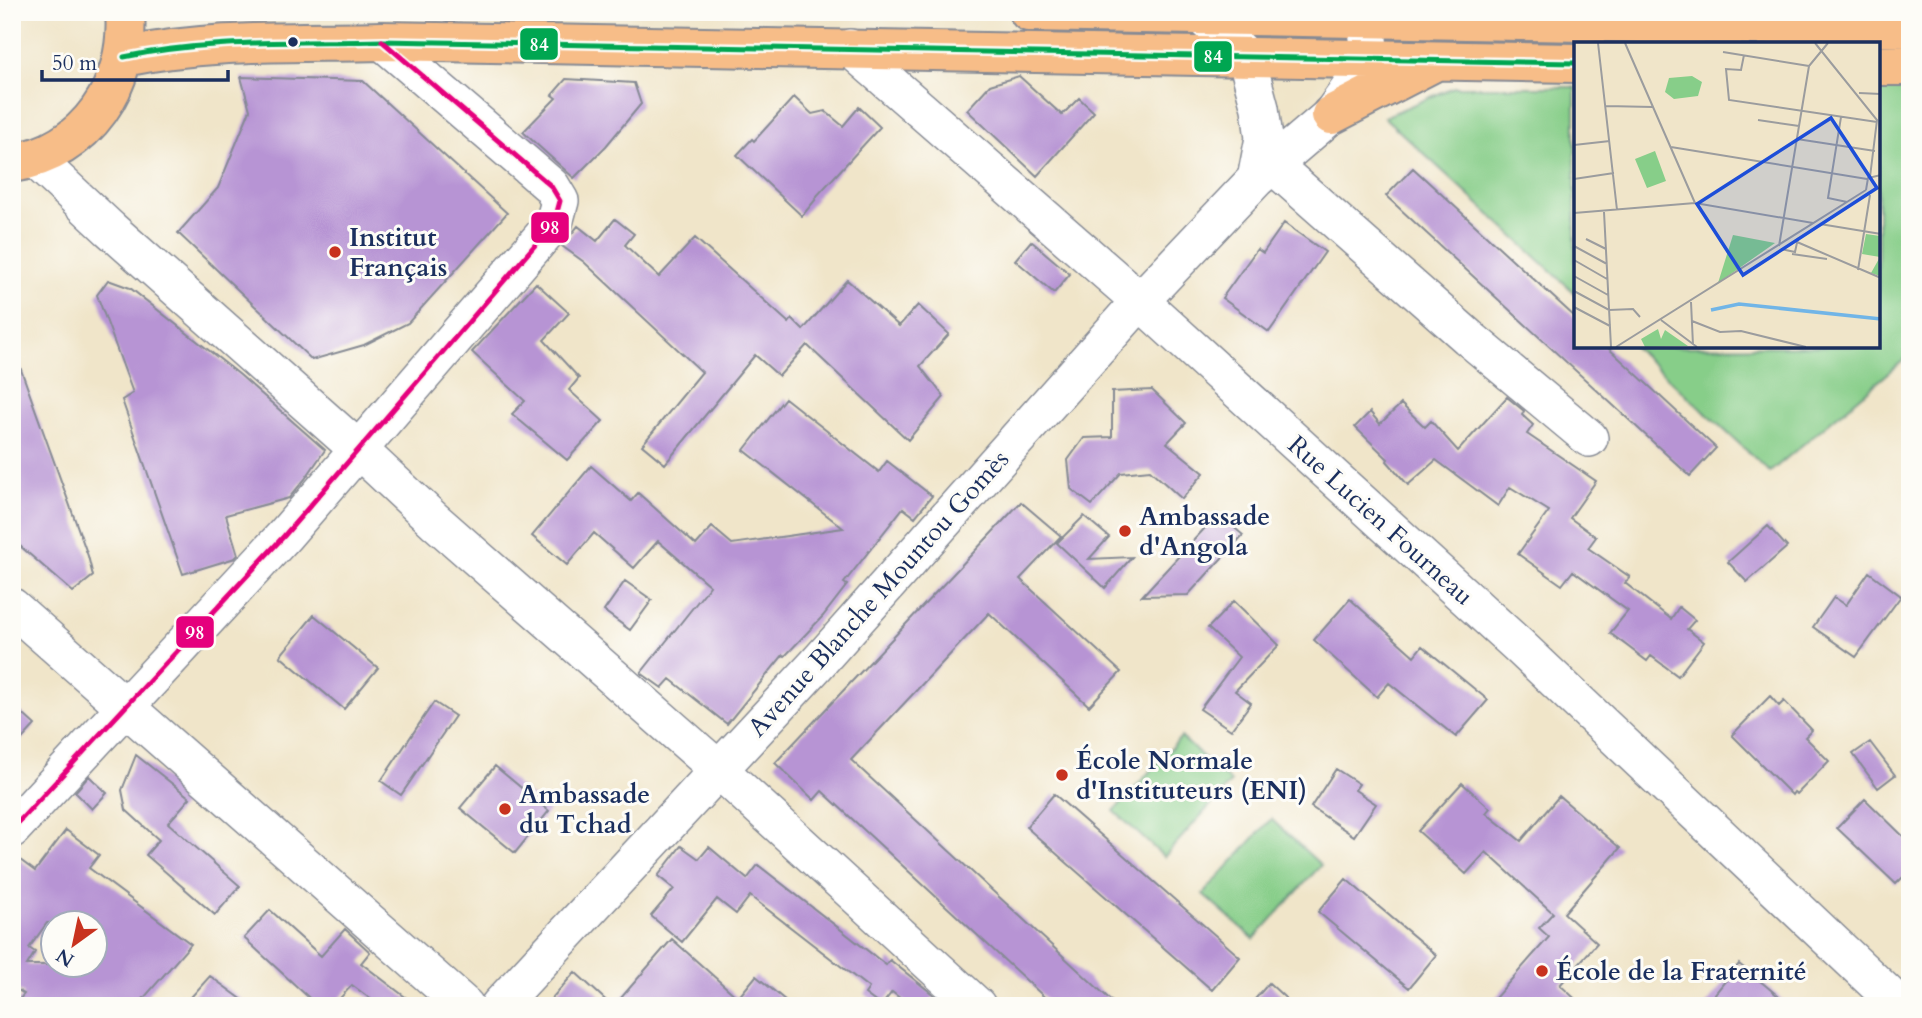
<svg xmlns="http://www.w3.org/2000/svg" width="1922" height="1018" font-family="Cardo,serif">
	<rect width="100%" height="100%" fill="#fdfcf7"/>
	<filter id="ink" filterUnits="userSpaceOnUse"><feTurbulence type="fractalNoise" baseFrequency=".0143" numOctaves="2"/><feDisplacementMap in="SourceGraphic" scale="14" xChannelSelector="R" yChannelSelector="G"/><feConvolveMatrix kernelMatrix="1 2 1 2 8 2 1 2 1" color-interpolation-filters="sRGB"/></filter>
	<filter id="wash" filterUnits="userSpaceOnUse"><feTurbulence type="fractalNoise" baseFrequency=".00686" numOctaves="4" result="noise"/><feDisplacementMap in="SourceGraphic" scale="28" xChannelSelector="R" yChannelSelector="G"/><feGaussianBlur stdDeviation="1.57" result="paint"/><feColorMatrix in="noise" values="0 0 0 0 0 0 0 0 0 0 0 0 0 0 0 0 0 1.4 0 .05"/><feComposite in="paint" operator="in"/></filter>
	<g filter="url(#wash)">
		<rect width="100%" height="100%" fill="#f0e5c9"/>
		<!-- green -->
		<path fill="#87ce89" stroke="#517e74" stroke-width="2" d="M1454,87H1575V293L1384,117Z
			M1878,87L1910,88V355L1770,472L1634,347L1878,346Z
			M1181,737L1231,782L1164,857L1114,811Z
			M1271,819L1321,865L1254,939L1203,894Z"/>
		<g id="blocks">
			<!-- building -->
			<path fill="#b794d4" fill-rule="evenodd" d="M1019,76L1062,115L1079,98L1094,112L1037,176L967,110L990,85Z
				M241,77L363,81L507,213L408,323L364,345L312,360L178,233L218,188L250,110Z
				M566,79L634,83L641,104L606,146L574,178L523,132L556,98L552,95Z
				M794,97L812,114L825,111L843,126L859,107L880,127L815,198L816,199L802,216L737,155L752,139L754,141Z
				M1413,168L1576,318V346H1606L1716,448L1690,476L1386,196Z
				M615,219L634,234L625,245L659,277L695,238L789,323L792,319L803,330L847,280L899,326L918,305L949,334L920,366L944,397L908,440L807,345L779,376L755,355L665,464L642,445L702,372L584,262L562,246L578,226L597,241Z
				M1284,223L1325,252L1269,332L1222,298L1257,249L1263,253Z
				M1031,241L1070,274L1054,293L1015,260Z
				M108,280L130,288L240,375L325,450L305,479L289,498L226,515L238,555L235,558L183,574L122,400L133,393L97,295Z
				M536,283L569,313L544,340L579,378L569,390L603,421L567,460L512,414L525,401L472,352Z
				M12,353H15L88,556L93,576L73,592L12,539Z
				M1152,390L1186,423L1167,443L1204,473L1182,499L1150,470L1121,473L1092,505L1071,489L1068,460L1084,438L1112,437V392Z
				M1507,397L1524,411L1522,415L1533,425L1527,434L1596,481L1570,518L1596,537L1588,548L1630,577L1625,583L1671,619L1679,607L1695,620L1687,629L1704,642L1678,676L1651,656L1647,661L1610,633L1628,611L1573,571L1562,585L1518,554L1549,511L1510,487L1498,506L1436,460L1408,485L1387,461L1388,459L1355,427L1370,412L1380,424L1401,404L1425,427L1431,421L1458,451Z
				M785,398L879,472L887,461L932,496L915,517L903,508L844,583L847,585L823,616L785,656L783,655L727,724L670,679L662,688L641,673L710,586L658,541L634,568L594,533L567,565L532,536L591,466L631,501L638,493L696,545L712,527L732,544L843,528L744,450Z
				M1021,502L1061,536L1020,579L1121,672L1089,706L989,613L851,760L1117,1006H1054L822,791L814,800L775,763Z
				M1218,514L1243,535L1188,595L1142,596Z
				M1084,516L1109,537L1089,559L1132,557L1105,588L1057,543Z
				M1768,526L1787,547L1747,582L1728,562Z
				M1869,572L1901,596L1856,657L1813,627L1834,597L1846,605Z
				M625,581L652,600L630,630L604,611Z
				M1350,599L1414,656L1422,646L1488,700L1456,737L1389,683L1377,697L1314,640Z
				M1234,601L1279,645L1235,691L1251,703L1231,730L1200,709L1239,657L1208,628Z
				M314,615L378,668L344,709L280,656Z
				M1770,696L1779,706L1784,701L1812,730L1805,737L1829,761L1797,794L1794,792L1792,795L1732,735Z
				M434,702L455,716L401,795L381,781Z
				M12,704L35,725L12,750Z
				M1870,742L1895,775L1878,788L1853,754Z
				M136,755L190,798L168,823L240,886L215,915L146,855L159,840L126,810L122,790Z
				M495,766L549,811L515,853L460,808Z
				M1336,769L1359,784L1355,790L1376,804L1354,836L1311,807Z
				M89,776L107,793L92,809L75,792Z
				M1462,783L1490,808L1486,813L1521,841L1559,796L1620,848L1564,913L1597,943L1560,985L1583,1006H1488L1549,937L1539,928L1553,913L1486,852L1466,874L1418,831Z
				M1054,794L1240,957L1212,990L1026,827Z
				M1865,799L1910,843V870L1896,884L1837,828Z
				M66,830L99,855L89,868L191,944L137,1006H14L24,994L13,987L12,989V854L35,871ZM47,923H94V965H27L35,952L29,948Z
				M681,846L699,859L709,847L747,879L758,865L886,965L890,960L935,996L927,1006H910L892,992L881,1006L865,994L869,988L750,896L736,914L717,899L682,942L651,916L674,889L658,876Z
				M1346,879L1436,955L1409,988L1318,912Z
				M270,910L321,956L345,929L370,952L361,963L417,1006H380L352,985L333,1006H318L244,938Z
				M672,939L738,998L756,976L792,1006H614Z
				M1739,964L1765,985L1790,1006H1705Z
				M575,972L612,1006H545Z
				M210,976L251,1006H183Z
				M1269,983L1294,1006H1249Z"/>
		</g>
	</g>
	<g filter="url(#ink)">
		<use href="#blocks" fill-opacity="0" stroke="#868a94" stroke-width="2"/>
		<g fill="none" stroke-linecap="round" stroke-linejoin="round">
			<defs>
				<path id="minor" d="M1197,12L1246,56L1260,108L1264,138L1256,179
					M850,48L1140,301L1518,645L1900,1006
					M34,158L110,229L360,451L435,521L718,769L977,1006
					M1273,165L1468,337L1589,438
					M12,607L465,1006
					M12,829L284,536L554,223L560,201L551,186L382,41
					M499,1006L816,665L1140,301L1256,179L1331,115L1370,60L1366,17"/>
				<path id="major" d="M1029,12L1910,28
					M124,57C208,39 295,43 382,41L1576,63
					M1878,66H1910
					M1331,115L1432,63
					M12,163C87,152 131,84 125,12"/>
			</defs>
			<!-- minor casing -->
			<use href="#minor" stroke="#868a94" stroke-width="40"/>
			<!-- major casing -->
			<use href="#major" stroke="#868a94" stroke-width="42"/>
			<!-- minor -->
			<use href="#minor" stroke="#fff" stroke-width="37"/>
			<!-- major -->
			<use href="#major" stroke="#f7bd88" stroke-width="38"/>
			<defs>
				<path id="bus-1" d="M124,57C208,39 295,43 382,41L1576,63"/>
				<path id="bus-2" d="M12,829L284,536L554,223L560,201L551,186L382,41"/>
			</defs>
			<!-- bus-1 casing -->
			<use href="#bus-1" stroke="#fdfcf7" stroke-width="10"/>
			<!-- bus-2 casing -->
			<use href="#bus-2" stroke="#fdfcf7" stroke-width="10"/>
			<!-- bus-1 -->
			<use href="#bus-1" stroke="#00a651" stroke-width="5"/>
			<!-- bus-2 -->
			<use href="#bus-2" stroke="#e5007d" stroke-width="5"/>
		</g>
	</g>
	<!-- markers -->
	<circle fill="#1b2f5e" stroke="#fdfcf7" stroke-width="2.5" cx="293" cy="42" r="6"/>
	<g fill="#c8321e" stroke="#fdfcf7" stroke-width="2.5">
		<circle cx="335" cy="252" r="7"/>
		<circle cx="1125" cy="531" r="7"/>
		<circle cx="1062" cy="775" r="7"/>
		<circle cx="505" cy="809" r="7"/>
		<circle cx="1542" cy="971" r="7"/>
	</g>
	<g text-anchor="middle" stroke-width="6" stroke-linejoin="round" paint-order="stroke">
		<!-- poi labels -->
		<g font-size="26" font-weight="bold" fill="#1b2f5e" stroke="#fdfcf7" text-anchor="start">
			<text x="349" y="246">Institut<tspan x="349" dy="30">Français</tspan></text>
			<text x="1139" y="525">Ambassade<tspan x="1139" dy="30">d'Angola</tspan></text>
			<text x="1076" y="769">École Normale<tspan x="1076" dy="30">d'Instituteurs (ENI)</tspan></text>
			<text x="519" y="803">Ambassade<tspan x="519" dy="30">du Tchad</tspan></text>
			<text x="1556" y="980">École de la Fraternité</text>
		</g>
		<!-- street labels -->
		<g font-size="26" fill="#1b2f5e" stroke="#fdfcf7">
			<text transform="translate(1381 520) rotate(42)" y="9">Rue Lucien Fourneau</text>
			<text transform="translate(878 593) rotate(-48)" y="9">Avenue Blanche Mountou Gomès</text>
		</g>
	</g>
	<!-- overview -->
	<g transform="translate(1574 42)">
		<rect width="306" height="306" fill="#f0e5c9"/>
		<path d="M118,34L128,40L124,54L100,57L91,50L95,36ZM81,109L92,139L73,146L61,117ZM292,192L306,194V234L297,231L306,215L288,212ZM159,193L201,201L144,241ZM84,287L87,297L91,288L114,304L71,305L67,297Z" fill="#87ce89"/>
		<path fill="none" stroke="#71b5e7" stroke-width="3.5" d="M137,268L165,262L307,277"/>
		<path fill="none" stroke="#9b9c9e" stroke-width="2" d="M24,1L43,168M51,1L121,161M241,1L303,78L296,135M149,10L235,24M170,13L167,28L152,27L155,58L303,80M285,51L307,52M32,64L79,65M267,75L254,156L273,160M184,78L225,84M223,97L301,109M0,103L36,99M97,105L293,137M0,137L40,131M292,148L294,136L307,133M30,170L37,305M0,171L121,161L239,181M246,182L307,192M12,197L32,207M223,200L307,236M0,204L33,222M205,204L235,24L254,1M207,207L221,210L224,196M218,212L253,217M0,218L33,237M284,228L296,153M0,234L34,253M0,249L35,268L59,267L66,275M117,260L119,303M0,265L36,284M87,278L123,305M118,279L146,290L167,289L232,305M42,305L292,148"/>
		<path fill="#1d4ed8" fill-opacity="0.15" stroke="#1d4ed8" stroke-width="3.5" d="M257,76L303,146L169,233L123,162Z"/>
		<rect width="306" height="306" fill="none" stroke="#1b2f5e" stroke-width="3.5"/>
	</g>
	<g stroke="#fdfcf7" stroke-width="2.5">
		<rect x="519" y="27" width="40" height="34" rx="7" fill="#00a651"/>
		<rect x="1193" y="40" width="40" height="33" rx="7" fill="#00a651"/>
		<rect x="530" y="211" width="40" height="33" rx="7" fill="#e5007d"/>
		<rect x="175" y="615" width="40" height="34" rx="7" fill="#e5007d"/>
	</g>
	<g font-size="19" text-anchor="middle" font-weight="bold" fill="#fff">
		<text x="539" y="51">84</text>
		<text x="1213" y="63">84</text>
		<text x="550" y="234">98</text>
		<text x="195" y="639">98</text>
	</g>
	<!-- margin -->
	<rect width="1922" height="1018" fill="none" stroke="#fdfcf7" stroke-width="42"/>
	<!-- north arrow -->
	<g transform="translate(74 944) rotate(213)"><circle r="33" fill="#fdfcf7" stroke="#a3aaba" stroke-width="2"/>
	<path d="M0-5L12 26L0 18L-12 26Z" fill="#c8321e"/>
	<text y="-10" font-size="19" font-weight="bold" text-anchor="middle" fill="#1b2f5e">N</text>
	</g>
	<!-- scale -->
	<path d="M42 70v10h186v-10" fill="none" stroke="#1b2f5e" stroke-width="3.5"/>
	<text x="52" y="70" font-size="21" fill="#1b2f5e" stroke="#fdfcf7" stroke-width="5" paint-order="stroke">50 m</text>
</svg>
